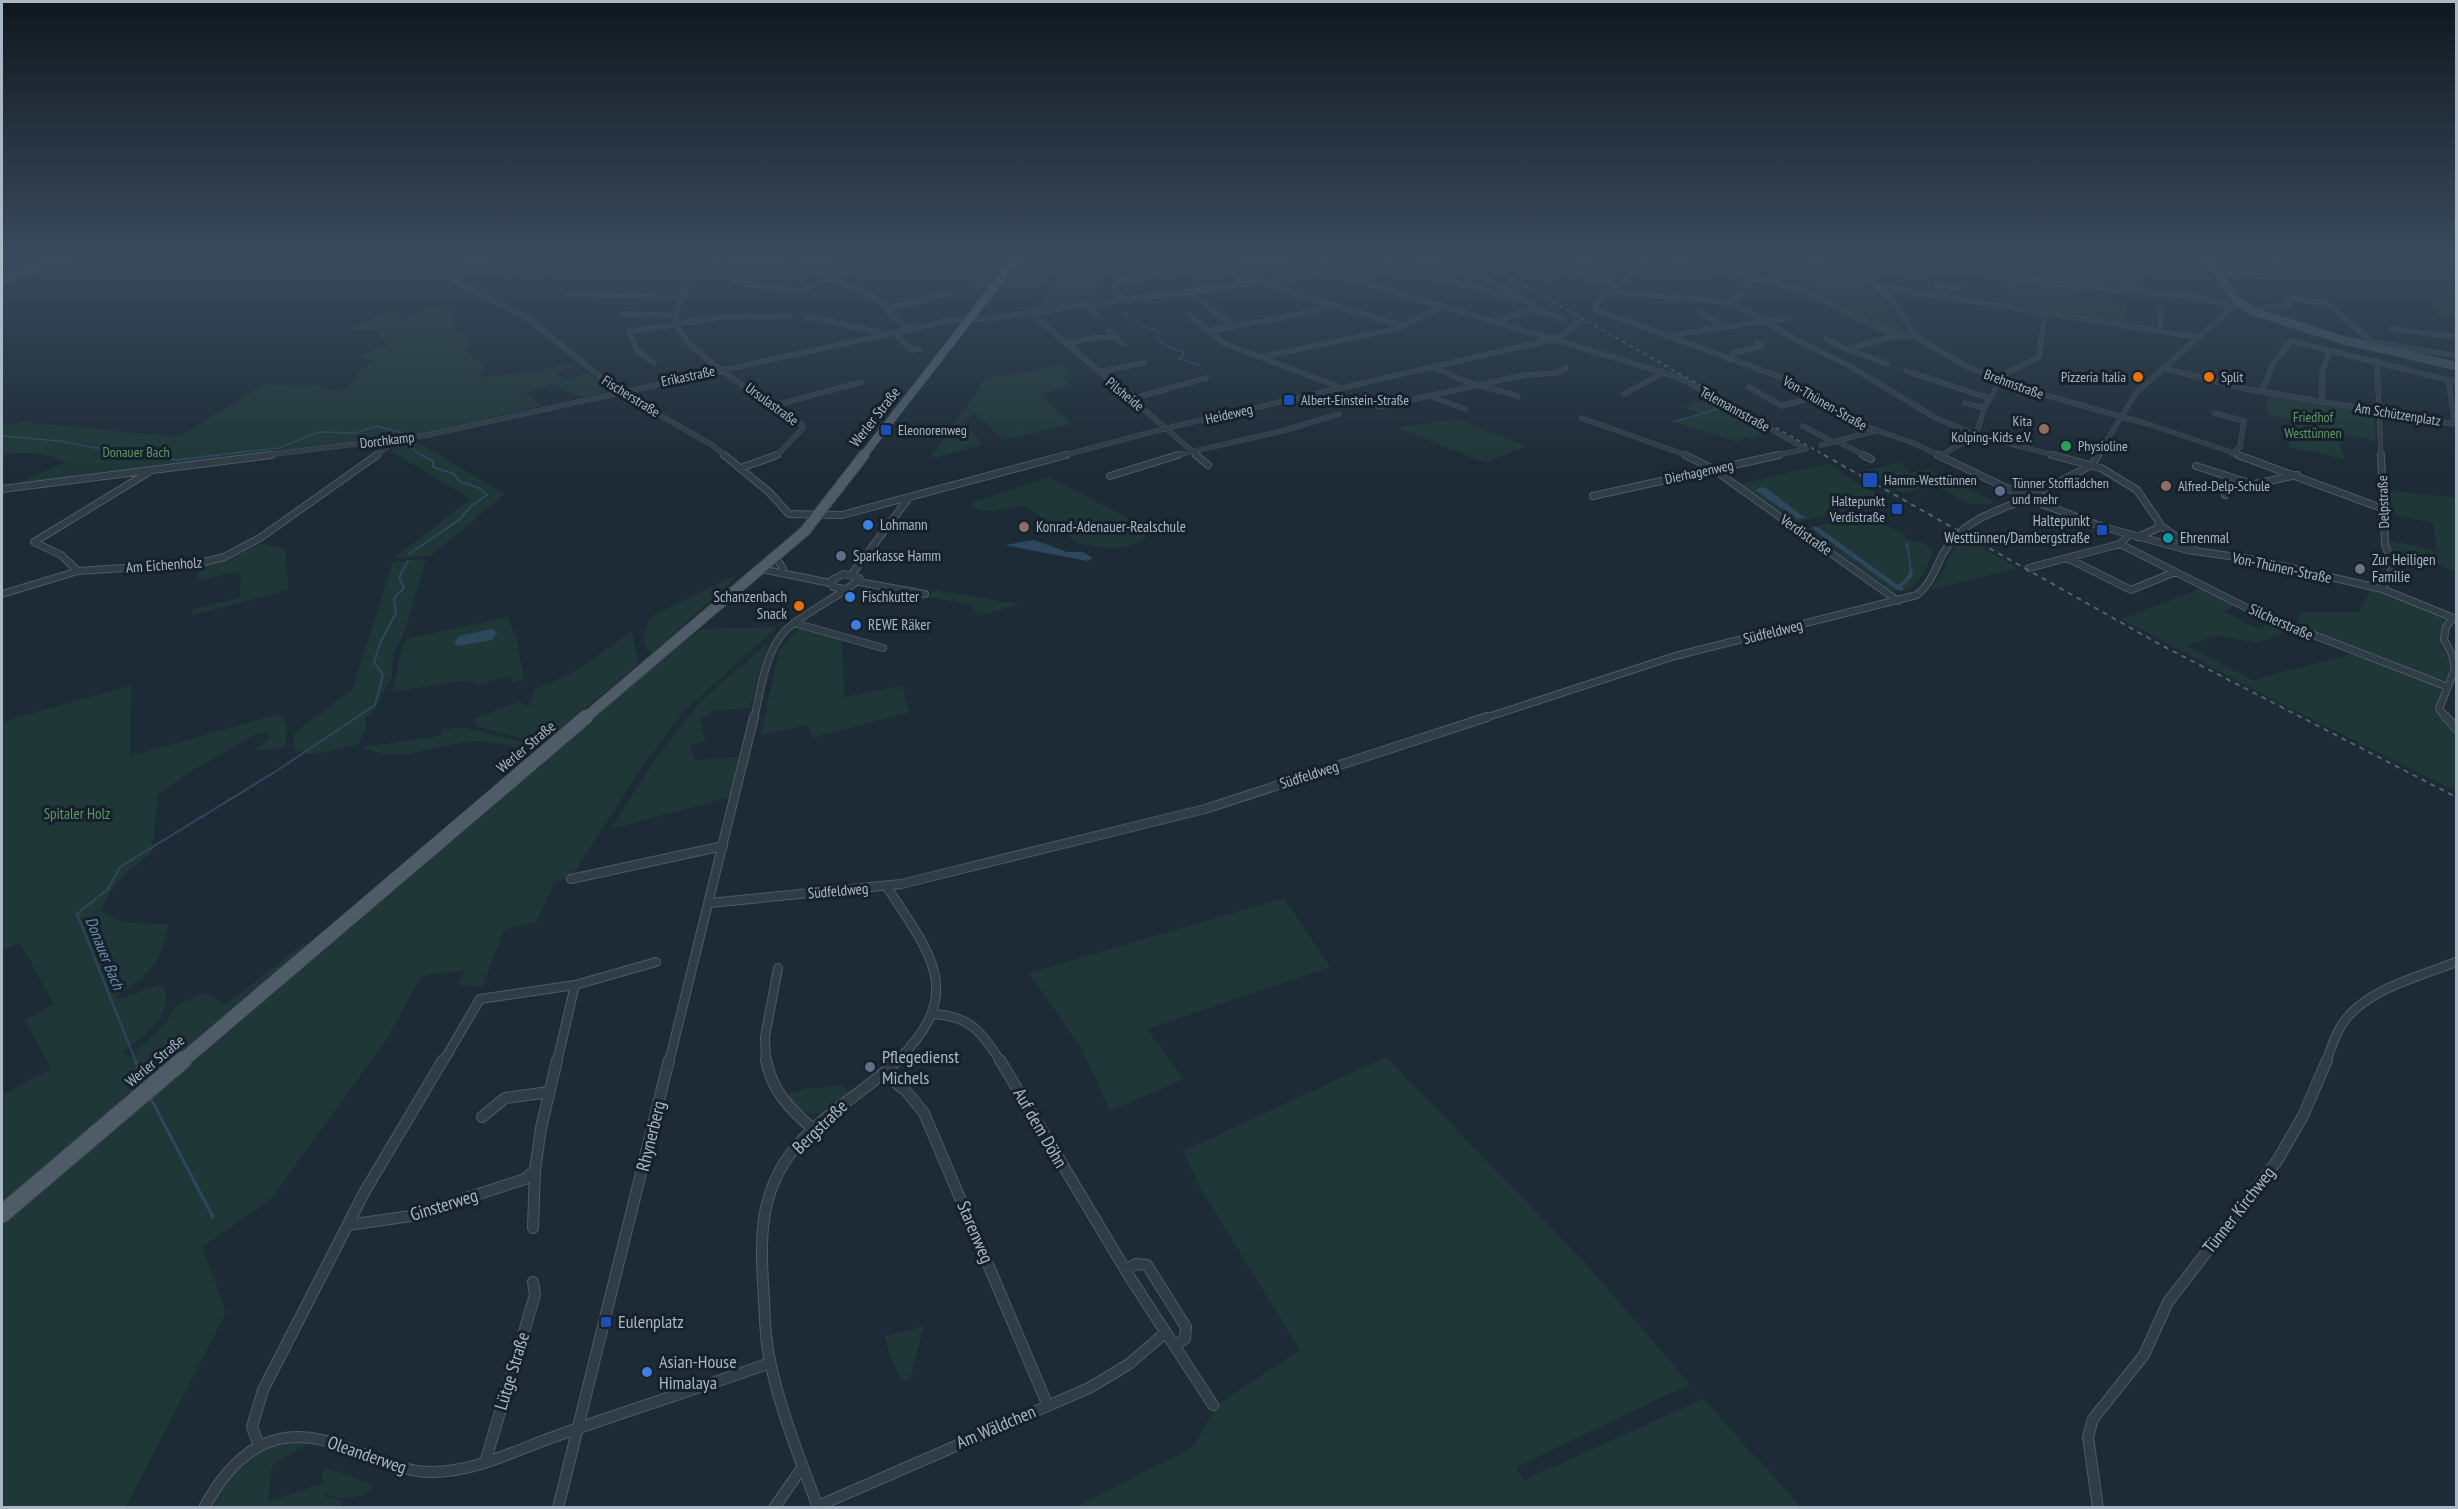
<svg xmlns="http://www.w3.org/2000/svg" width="2458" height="1509" font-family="'PT Sans Narrow',sans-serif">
	<rect width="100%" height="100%" fill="#1d2b36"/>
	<!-- green -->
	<path fill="#1f3837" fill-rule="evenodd" d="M136,255H235L204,266Z
		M331,255H482L479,257L483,258L457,270L425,263L404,272L327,264L317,267L306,263Z
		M816,255H889L871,267Z
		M1000,255H1014L988,289L973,287Z
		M1027,255H1067L1039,294L1023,295L1024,290H1001Z
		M2129,255H2169L2158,260L2134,290L2056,282Z
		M510,258H569L545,278L456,277L473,266L505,267Z
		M1847,267L1877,289L1905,333C1878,336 1833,301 1807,289L1819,277L1834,281Z
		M1113,272L1099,282L1096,288L1103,300L1035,309L1055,279Z
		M2002,276L2078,287V295L2126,303V323L2001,302L2005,289Z
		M2426,297L2456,301V317L2438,315Z
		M433,307L450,309L455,317L451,324L469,341L467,351L485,364V368L478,377L538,371L574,363L577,365L555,372L565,380L588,373L610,390L583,398L553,384L525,393L541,406L429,433L14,485L66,462C46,453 23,451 2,455V426L23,422L179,437L264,384L328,386L325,390L343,391L359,374L354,373L377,360L358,357L387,345L383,342L391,339L380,338L378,330H348L385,313L409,318Z
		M1062,365L1072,374L1064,376L1071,385L1040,394L1071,424L1004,440L975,414L963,421L983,445L929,459L988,375L1003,376Z
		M2268,394L2374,412L2376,441L2335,433L2345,459L2289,447L2292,419L2267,415Z
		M1712,398L1767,429L1753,439L1744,437L1738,442L1674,422L1701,414L1683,406Z
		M1458,419L1526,446L1486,463L1398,428Z
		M412,439L505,494L431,556L392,559L471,499L391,451L403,441Z
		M1901,462L1910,473L1928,469L1950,481L1903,493L1863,471Z
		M1829,463L1842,474L1887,501L1797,522L1739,484Z
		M1049,477L1146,527L1148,533L1143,540L1129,546L1113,549L1080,544L1026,507C1009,503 988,519 973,506V502Z
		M1955,483L1997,503L1969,504L1938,487Z
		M2386,490L2456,498V572L2433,562L2393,556L2388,540L2437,551L2433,523L2388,513Z
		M1865,514L1906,536L1905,539L1923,543L1933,551C1926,569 1916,597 1892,591L1806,529ZM1818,527L1898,585L1907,579L1910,564L1913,576L1901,586L1904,589L1897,590L1811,529Z
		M1963,536L2017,568L1929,590C1945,575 1948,552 1963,536Z
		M262,544L286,549L288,590L193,615L192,610L240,597L241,576L236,572L197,581L200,566L222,561Z
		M420,559L426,561L402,638L393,654L392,676L375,710L365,718L366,728L359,744C344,747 304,761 294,748V733L352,690L393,562Z
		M736,575L731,582L652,653L646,649L644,638L649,618Z
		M2202,588L2235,605L2224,612L2259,629L2271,621L2291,630L2258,643L2217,635L2187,646L2253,680L2352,654L2439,686L2443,692C2429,709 2442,719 2456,730V791L2260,693L2122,619Z
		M2371,589L2393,595L2442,616L2446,621C2434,638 2443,649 2452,665L2446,680H2437L2294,626L2303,612H2359Z
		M934,590L1018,604L979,616L969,604L928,597Z
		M508,617L517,640L524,680L512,682L511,676L477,685L476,682L459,681L393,692C398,674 398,656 406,639Z
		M777,627L683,712L642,767L571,877L555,882L536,922L504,930L482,987L459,985L464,970L421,976L387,1039L270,1200L202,1247L226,1312L126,1507H2V1225L654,666L701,629Z
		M799,628L842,639L844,697L902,686L909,712L812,738L808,725L761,735L779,650Z
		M632,631L638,662L635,667L543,744L476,726L474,719L518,702L529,706L535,689L573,673Z
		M767,644L750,708L712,711L710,715L700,717L705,741L690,745L694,760L738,757L731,797L611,829L654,761L702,700Z
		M131,685L130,756L279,714C289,724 287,735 285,748L256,750L270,737L267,733H258L195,769L158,794L152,853C126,872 114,881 101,911C122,926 144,923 169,924C160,963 152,974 117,995L120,999L159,985L164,987C174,1019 143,1034 123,1053L130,1057L165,1024L176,1006L205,993L226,1005L303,944L309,945L2,1204V1095L51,1069L25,1020L54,1004L20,943L2,951V722Z
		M462,727L538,746L533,751C512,746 489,740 468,742C429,746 401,765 362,747L441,736L443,730Z
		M1284,898L1330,967L1147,1029L1184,1079L1110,1111L1082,1049L1029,973Z
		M1386,1057L1578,1255L1690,1384L1516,1467L1524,1480L1703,1399L1801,1507L1074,1508L1193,1447L1218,1404L1300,1350L1201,1189L1183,1151Z
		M841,1085L849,1092C822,1114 811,1127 785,1095L804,1089Z
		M924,1326L910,1378L903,1382L890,1357L885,1336Z
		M297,1441L311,1442L272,1465L268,1502L323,1483L321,1475L327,1468L372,1484V1488C360,1500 343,1500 327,1495L324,1487L326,1497L341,1500V1507L212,1508C228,1471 256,1444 297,1441Z"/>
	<!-- water -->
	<path fill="#2d475d" d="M1761,487L1766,488L1805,518L1797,519L1755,490Z
		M1814,527H1818L1898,585C1915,574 1909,561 1905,543H1908L1913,576L1902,586L1904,590H1897L1811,528Z
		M1034,540L1067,552H1083L1093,558L1087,561L1005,545Z
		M492,629L497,633L492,640L459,646L454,644L459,636Z"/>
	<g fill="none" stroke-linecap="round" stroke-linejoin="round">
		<!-- stream-far2 -->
		<path stroke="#2d475d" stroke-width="1.5" d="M1965,267L1969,255
			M1123,312L1135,326
			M1140,326L1159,331L1156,337L1165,346L1185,353L1179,359L1200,365
			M1674,422L1726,406
			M2,436L59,441L140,456
			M207,456L279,448L319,432L355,433L377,426L403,433L415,452L424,456"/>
		<!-- stream-far1 -->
		<path stroke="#2d475d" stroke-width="2" d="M130,455L177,460L220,455
			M409,554L459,520L471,506L487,495L479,488L459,481L454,474L433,467V461L421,455
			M136,1062L77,914L108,889L120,867L278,770L375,705L383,675L374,662L380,643L396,613L394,598L404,588L399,577L408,561"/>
		<!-- stream -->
		<path stroke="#2d475d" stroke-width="3" d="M135,1060L145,1084
			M150,1097L213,1217"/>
		<defs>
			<path id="street-far3" d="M495,255L454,274L453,280L527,318L618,391L712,445L726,456
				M728,255L700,271L683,290L687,292C681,300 674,311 676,322C679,349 776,407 801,424L803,428L776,456
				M770,255L735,282L798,292L837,275
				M1320,255L1336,272L1359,281L1678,377L1806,449
				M1375,255L1394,267
				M1505,255L1508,256
				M1650,255L1599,301L1594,309L1789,380L1859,424L1913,443L1941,456
				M1650,255L1799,289L1896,336H1915
				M1791,255L1829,265L1914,273L1970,270L2066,285L2197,297L2233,306
				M721,259L783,265L837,275H845L858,269L776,255
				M1125,259L1138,277
				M1856,269L1889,296L1915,336L1965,366L2034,392L2148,424L2243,456
				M1563,270L1585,262L1593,255
				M1474,272L1519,297V300L1470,286L1464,273Z
				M2218,274L2285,277L2274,255
				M1350,277L1436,260
				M1434,278L1470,286
				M829,279L860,290L886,304L889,307L887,310L909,330
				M1546,280L1563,270L1616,285
				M1263,283L1402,326
				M1241,284L1227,266L1286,260L1301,276
				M1937,285L1950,287L1947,296
				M1881,287L2197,337
				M1950,287L1962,289
				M1188,291L1232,325
				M1610,291L1733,303L1789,336L1848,365L1936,418L1976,435L2057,456
				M567,294L682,297
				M1123,300L1115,288L1120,281L1199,269
				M1733,303L1754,278
				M1086,305L1096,314
				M2160,307L2161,331
				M2263,307L2291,306L2287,298L2327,303L2372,342L2373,347
				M889,308L947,294
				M1533,309L1564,319
				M1030,312L1198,456
				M1699,312L1726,327
				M623,314L675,315
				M1189,315L1225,344L1342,388
				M808,319L810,317L877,332L881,336
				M1498,321L1533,309L1528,302L1519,300
				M2391,329L2456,337
				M1109,331L1123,344
				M1208,331L1313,312L1332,304
				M894,333L912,350L920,349
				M1674,337L1685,333L1788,318
				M1552,338L1563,335L1577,323
				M1826,339L1847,349
				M2372,342L2456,356
				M1067,344L1092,338L1116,337
				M1261,357L1399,328L1443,306
				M1728,359L1734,353L1762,346L1757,343
				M2377,362L2381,456
				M654,363L637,350L629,332L720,317L789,316
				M1887,364L1847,349L1896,336
				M1435,368L1465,381L1518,396
				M2163,368L2247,389L2456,424
				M1906,371L1989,398
				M1099,372L1144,363
				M1996,378L2039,357L2045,311
				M2448,379L2455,423
				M1749,387L1782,406L1817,396
				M2262,391L2273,364L2291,341L2456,382
				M1624,394L1663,373
				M1430,396L1465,409
				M1131,399L1206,378
				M2322,402V373L2330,351
				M1965,403L1985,408
				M773,406L861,382
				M1378,407L1525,375L1557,373L1566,368
				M2214,413L2244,421L2240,447L2232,454
				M1581,418L1689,456
				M1803,426L1833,442
				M1837,441L1866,456
				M1821,445L1875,431
				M259,456L428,435L947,321L983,319L1336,272
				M375,456L399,439
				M1061,456L1167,428L1550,340
				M1173,456L1282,431L1339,414
				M1772,456L1806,449
				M1940,456L1976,435L1985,406L2001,380
				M2097,456L2136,393L2235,305"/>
			<path id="street-far2" d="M724,455L769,492L789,514L842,515L1066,455
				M1196,455L1208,465
				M1685,455L1713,469L1898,601
				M1863,455L1871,459
				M1938,455L2017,493
				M2052,455L2101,468L2137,490L2159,522L2158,528L2138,537
				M2238,455L2384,509
				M2381,455L2385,544L2393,567L2382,589
				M2196,466L2252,484
				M741,468L777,455
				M1110,476L1178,455
				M2,489L271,455
				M2020,493L2035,496L2037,502L2021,501L2015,495Z
				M2033,495L2092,465L2098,455
				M2225,495L2226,491L2231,489L2297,475
				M1593,496L1779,455
				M2037,502L2103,527L2188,550L2257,560L2382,589L2456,619
				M2160,525L2196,551
				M2120,544L2257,613L2448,687
				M776,557L783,569
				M2067,558L2131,590L2175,572
				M2029,568L2120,544L2129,535
				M761,569L830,583
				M78,571L61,555L34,542L149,472
				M852,574L908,499
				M859,582L925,594
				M2,594L78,571L200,563L224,557L260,538L377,455
				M794,623L883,648
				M754,719C761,690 764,655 784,632C800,614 854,589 859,578L844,574L832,580L833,587L844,589
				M1482,719L1675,656L1917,595C1932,583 1935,568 1944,552C1960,523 1992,512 2021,501
				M2448,719L2439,709L2455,669L2452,655L2444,639L2446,627L2453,618"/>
			<path id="street-far1" d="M2446,717L2456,728
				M571,879L723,846
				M887,887C931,955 967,993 896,1062
				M710,903L901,884L1205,809L1487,717
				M575,985L656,962
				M933,1014C971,1016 981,1032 1001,1062
				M443,1062L480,999L575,985L557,1062
				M669,1062L754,717
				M766,1062L765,1037L778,968
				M2326,1062C2331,1049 2335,1034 2343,1023C2366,989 2419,977 2456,962"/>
			<path id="street" d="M766,1060C772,1091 790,1109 813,1129
				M1000,1060L1131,1279L1213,1405
				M883,1073L906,1091L924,1113L1048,1406
				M482,1117L505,1098L549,1092
				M348,1225L411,1216L525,1179L535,1170L541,1128L557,1060
				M533,1228L535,1170
				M1126,1269L1136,1264L1147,1265L1186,1327L1185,1339L1174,1345
				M259,1446L252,1427L263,1390L365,1191L443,1060
				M486,1459L535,1295L533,1282
				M818,1506L1089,1388L1129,1364L1165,1333
				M204,1508C220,1478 244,1447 279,1439C334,1427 378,1472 432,1472C476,1472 518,1449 559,1435C629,1410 700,1388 770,1363
				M558,1508L669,1060
				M774,1508L802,1468
				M818,1508C800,1458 779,1408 769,1356C764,1332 765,1307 763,1283C760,1235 761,1193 791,1153C820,1115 864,1093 898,1060
				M2098,1508L2088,1437L2093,1419L2144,1355L2168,1302L2277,1161L2303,1116L2327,1060"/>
			<path id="secondary" d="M2205,255L2237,301L2255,312L2343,340L2456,366
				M2,279L75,255"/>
			<path id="primary-far3" d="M863,456L1019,255"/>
			<path id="primary-far2" d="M584,719L805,531L864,455"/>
			<path id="primary-far1" d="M181,1062L586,717"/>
			<path id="primary" d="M2,1214L183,1060"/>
		</defs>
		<!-- street-far3 casing -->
		<use href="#street-far3" stroke="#4e5a65" stroke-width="5"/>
		<!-- street-far2 casing -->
		<use href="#street-far2" stroke="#4e5a65" stroke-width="8"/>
		<!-- street-far1 casing -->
		<use href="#street-far1" stroke="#4e5a65" stroke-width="10"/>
		<!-- street casing -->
		<use href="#street" stroke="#4e5a65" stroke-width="12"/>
		<!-- secondary casing -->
		<use href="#secondary" stroke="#4e5a65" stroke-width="8"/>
		<!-- primary-far3 casing -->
		<use href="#primary-far3" stroke="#3a4550" stroke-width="8"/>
		<!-- primary-far2 casing -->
		<use href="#primary-far2" stroke="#3a4550" stroke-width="12"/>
		<!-- primary-far1 casing -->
		<use href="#primary-far1" stroke="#3a4550" stroke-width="15"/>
		<!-- primary casing -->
		<use href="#primary" stroke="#3a4550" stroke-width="19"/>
		<!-- street-far3 -->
		<use href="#street-far3" stroke="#303d47" stroke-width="4.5"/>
		<!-- street-far2 -->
		<use href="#street-far2" stroke="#303d47" stroke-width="6"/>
		<!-- street-far1 -->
		<use href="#street-far1" stroke="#303d47" stroke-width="8"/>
		<!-- street -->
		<use href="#street" stroke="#303d47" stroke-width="10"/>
		<!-- secondary -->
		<use href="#secondary" stroke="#3e4c5a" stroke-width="7"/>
		<!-- primary-far3 -->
		<use href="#primary-far3" stroke="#4e5c68" stroke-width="8"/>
		<!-- primary-far2 -->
		<use href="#primary-far2" stroke="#4e5c68" stroke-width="10"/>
		<!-- primary-far1 -->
		<use href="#primary-far1" stroke="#4e5c68" stroke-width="14"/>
		<!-- primary -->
		<use href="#primary" stroke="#4e5c68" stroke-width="17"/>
		<!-- rail-far1 -->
		<path stroke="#52616f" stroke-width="1.5" stroke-dasharray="4 4" stroke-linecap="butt" d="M1469,255L1826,456"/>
		<!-- rail -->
		<path stroke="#52616f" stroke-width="2" stroke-dasharray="5 5" stroke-linecap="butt" d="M1824,455L2161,645L2456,797"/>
	</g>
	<!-- sky -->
	<linearGradient id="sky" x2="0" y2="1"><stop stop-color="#10181e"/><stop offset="0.55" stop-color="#3a4a5d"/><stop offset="1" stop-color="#3a4a5d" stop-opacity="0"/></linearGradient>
	<rect width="2458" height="466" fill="url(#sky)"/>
	<!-- markers -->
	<g fill="#e8710a" stroke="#16212b" stroke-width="2">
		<circle cx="2138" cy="377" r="6"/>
		<circle cx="2209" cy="377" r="6"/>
		<circle cx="799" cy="606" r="6"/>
	</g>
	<g fill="#1a4fb4" stroke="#16212b" stroke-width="2">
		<rect x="1283" y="394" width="12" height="12" rx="3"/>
		<rect x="880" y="424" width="12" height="12" rx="3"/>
		<rect x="1862" y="472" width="16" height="16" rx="3"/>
		<rect x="1891" y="503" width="12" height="12" rx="3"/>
		<rect x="2096" y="524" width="12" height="12" rx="3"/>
		<rect x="600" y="1316" width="12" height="12" rx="3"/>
	</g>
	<g fill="#8d6e63" stroke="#16212b" stroke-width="2">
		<circle cx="2044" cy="429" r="6"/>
		<circle cx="2166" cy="486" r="6"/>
		<circle cx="1024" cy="527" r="6"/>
	</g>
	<circle fill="#2e9e5b" stroke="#16212b" stroke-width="2" cx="2066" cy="446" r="6"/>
	<g fill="#5c6f8a" stroke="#16212b" stroke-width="2">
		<circle cx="2000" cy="491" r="6"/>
		<circle cx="841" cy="556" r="6"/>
		<circle cx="870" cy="1067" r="6"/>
	</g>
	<g fill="#3f7fe0" stroke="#16212b" stroke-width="2">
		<circle cx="868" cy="525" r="6"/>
		<circle cx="850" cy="597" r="6"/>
		<circle cx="856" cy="625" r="6"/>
		<circle cx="647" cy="1372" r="6"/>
	</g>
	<circle fill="#0f9aa8" stroke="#16212b" stroke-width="2" cx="2168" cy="538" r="6"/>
	<circle fill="#6b7280" stroke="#16212b" stroke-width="2" cx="2360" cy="569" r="6"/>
	<g text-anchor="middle" stroke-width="6" stroke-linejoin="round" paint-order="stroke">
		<!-- far-street labels -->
		<g font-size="14" fill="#aab7c5" stroke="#16212b">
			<text transform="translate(688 376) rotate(-12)" y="5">Erikastraße</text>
			<text transform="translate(2014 384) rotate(20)" y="5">Brehmstraße</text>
			<text transform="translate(1125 394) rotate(39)" y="5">Pilsheide</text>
			<text transform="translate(631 396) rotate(32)" y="5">Fischerstraße</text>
			<text transform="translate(1825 403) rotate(30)" y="5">Von-Thünen-Straße</text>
			<text transform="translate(772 404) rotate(36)" y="5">Ursulastraße</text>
			<text transform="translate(1735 409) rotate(29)" y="5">Telemannstraße</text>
			<text transform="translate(1229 414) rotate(-13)" y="5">Heideweg</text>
			<text transform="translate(2398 414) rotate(9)" y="5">Am Schützenplatz</text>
			<text transform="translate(387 440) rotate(-7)" y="5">Dorchkamp</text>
			<text transform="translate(1699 472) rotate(-12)" y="5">Dierhagenweg</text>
			<text transform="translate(2383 502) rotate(-92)" y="5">Delpstraße</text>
		</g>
		<!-- far-poi labels -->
		<g font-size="14" fill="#aab7c5" stroke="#16212b" text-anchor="start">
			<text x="2126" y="382" text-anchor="end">Pizzeria Italia</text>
			<text x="2221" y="382">Split</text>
			<text x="1301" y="405">Albert-Einstein-Straße</text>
			<text x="2032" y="426" text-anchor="end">Kita<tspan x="2032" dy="16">Kolping-Kids e.V.</tspan></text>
			<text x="898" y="435">Eleonorenweg</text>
			<text x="2078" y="451">Physioline</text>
			<text x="1884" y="485">Hamm-Westtünnen</text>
			<text x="2012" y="488">Tünner Stofflädchen<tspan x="2012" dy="16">und mehr</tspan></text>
			<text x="2178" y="491">Alfred-Delp-Schule</text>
			<text x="1885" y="506" text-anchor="end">Haltepunkt<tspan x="1885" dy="16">Verdistraße</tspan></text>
		</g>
		<!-- far-park labels -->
		<g font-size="14" fill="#619666" stroke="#16212b">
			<text x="2313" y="422">Friedhof<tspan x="2313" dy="16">Westtünnen</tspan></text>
			<text x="136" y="457">Donauer Bach</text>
		</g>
		<!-- street labels -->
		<g font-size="15" fill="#aab7c5" stroke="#16212b">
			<text transform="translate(875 417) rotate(-52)" y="5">Werler Straße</text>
			<text transform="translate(1806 535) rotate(35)" y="5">Verdistraße</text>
			<text transform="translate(164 565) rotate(-4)" y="5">Am Eichenholz</text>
			<text transform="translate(2282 568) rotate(12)" y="5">Von-Thünen-Straße</text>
			<text transform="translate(2281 622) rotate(24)" y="5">Silcherstraße</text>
			<text transform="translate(1773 632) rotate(-14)" y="5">Südfeldweg</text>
			<text transform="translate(526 747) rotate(-40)" y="5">Werler Straße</text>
			<text transform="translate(1309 775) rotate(-18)" y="5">Südfeldweg</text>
			<text transform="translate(838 891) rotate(-5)" y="5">Südfeldweg</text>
			<text transform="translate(155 1061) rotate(-40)" y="5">Werler Straße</text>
		</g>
		<!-- poi labels -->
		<g font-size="15" fill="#aab7c5" stroke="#16212b" text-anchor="start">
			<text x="2090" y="526" text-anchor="end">Haltepunkt<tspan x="2090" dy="17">Westtünnen/Dambergstraße</tspan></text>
			<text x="880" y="530">Lohmann</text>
			<text x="1036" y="532">Konrad-Adenauer-Realschule</text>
			<text x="2180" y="543">Ehrenmal</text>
			<text x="853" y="561">Sparkasse Hamm</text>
			<text x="2372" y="565">Zur Heiligen<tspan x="2372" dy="17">Familie</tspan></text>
			<text x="787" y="602" text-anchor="end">Schanzenbach<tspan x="787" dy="17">Snack</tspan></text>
			<text x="862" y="602">Fischkutter</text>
			<text x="868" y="630">REWE Räker</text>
		</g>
		<!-- park labels -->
		<g font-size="15" fill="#619666" stroke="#16212b">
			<text x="77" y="819">Spitaler Holz</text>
		</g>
		<!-- water labels -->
		<g font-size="16" font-style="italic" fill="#678dab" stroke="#16212b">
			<text transform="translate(105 953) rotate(68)" y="6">Donauer Bach</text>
		</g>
		<!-- near-poi labels -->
		<g font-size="18" fill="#aab7c5" stroke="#16212b" text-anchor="start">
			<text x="882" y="1063">Pflegedienst<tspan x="882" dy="21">Michels</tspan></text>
			<text x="618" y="1328">Eulenplatz</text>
			<text x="659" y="1368">Asian-House<tspan x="659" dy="21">Himalaya</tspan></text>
		</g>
		<!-- near-street labels -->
		<g font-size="18" fill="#aab7c5" stroke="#16212b">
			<text transform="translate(820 1127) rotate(-44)" y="6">Bergstraße</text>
			<text transform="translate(1040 1128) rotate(60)" y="6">Auf dem Döhn</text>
			<text transform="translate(651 1136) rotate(-76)" y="6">Rhynerberg</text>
			<text transform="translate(444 1205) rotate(-17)" y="6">Ginsterweg</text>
			<text transform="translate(2239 1210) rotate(-52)" y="6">Tünner Kirchweg</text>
			<text transform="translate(975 1232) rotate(67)" y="6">Starenweg</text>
			<text transform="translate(512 1371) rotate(-73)" y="6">Lütge Straße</text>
			<text transform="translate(996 1427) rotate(-23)" y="6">Am Wäldchen</text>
			<text transform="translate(367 1455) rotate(19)" y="6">Oleanderweg</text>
		</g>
	</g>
	<!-- border -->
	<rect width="2458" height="1509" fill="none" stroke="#aab7c5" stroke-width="6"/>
</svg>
